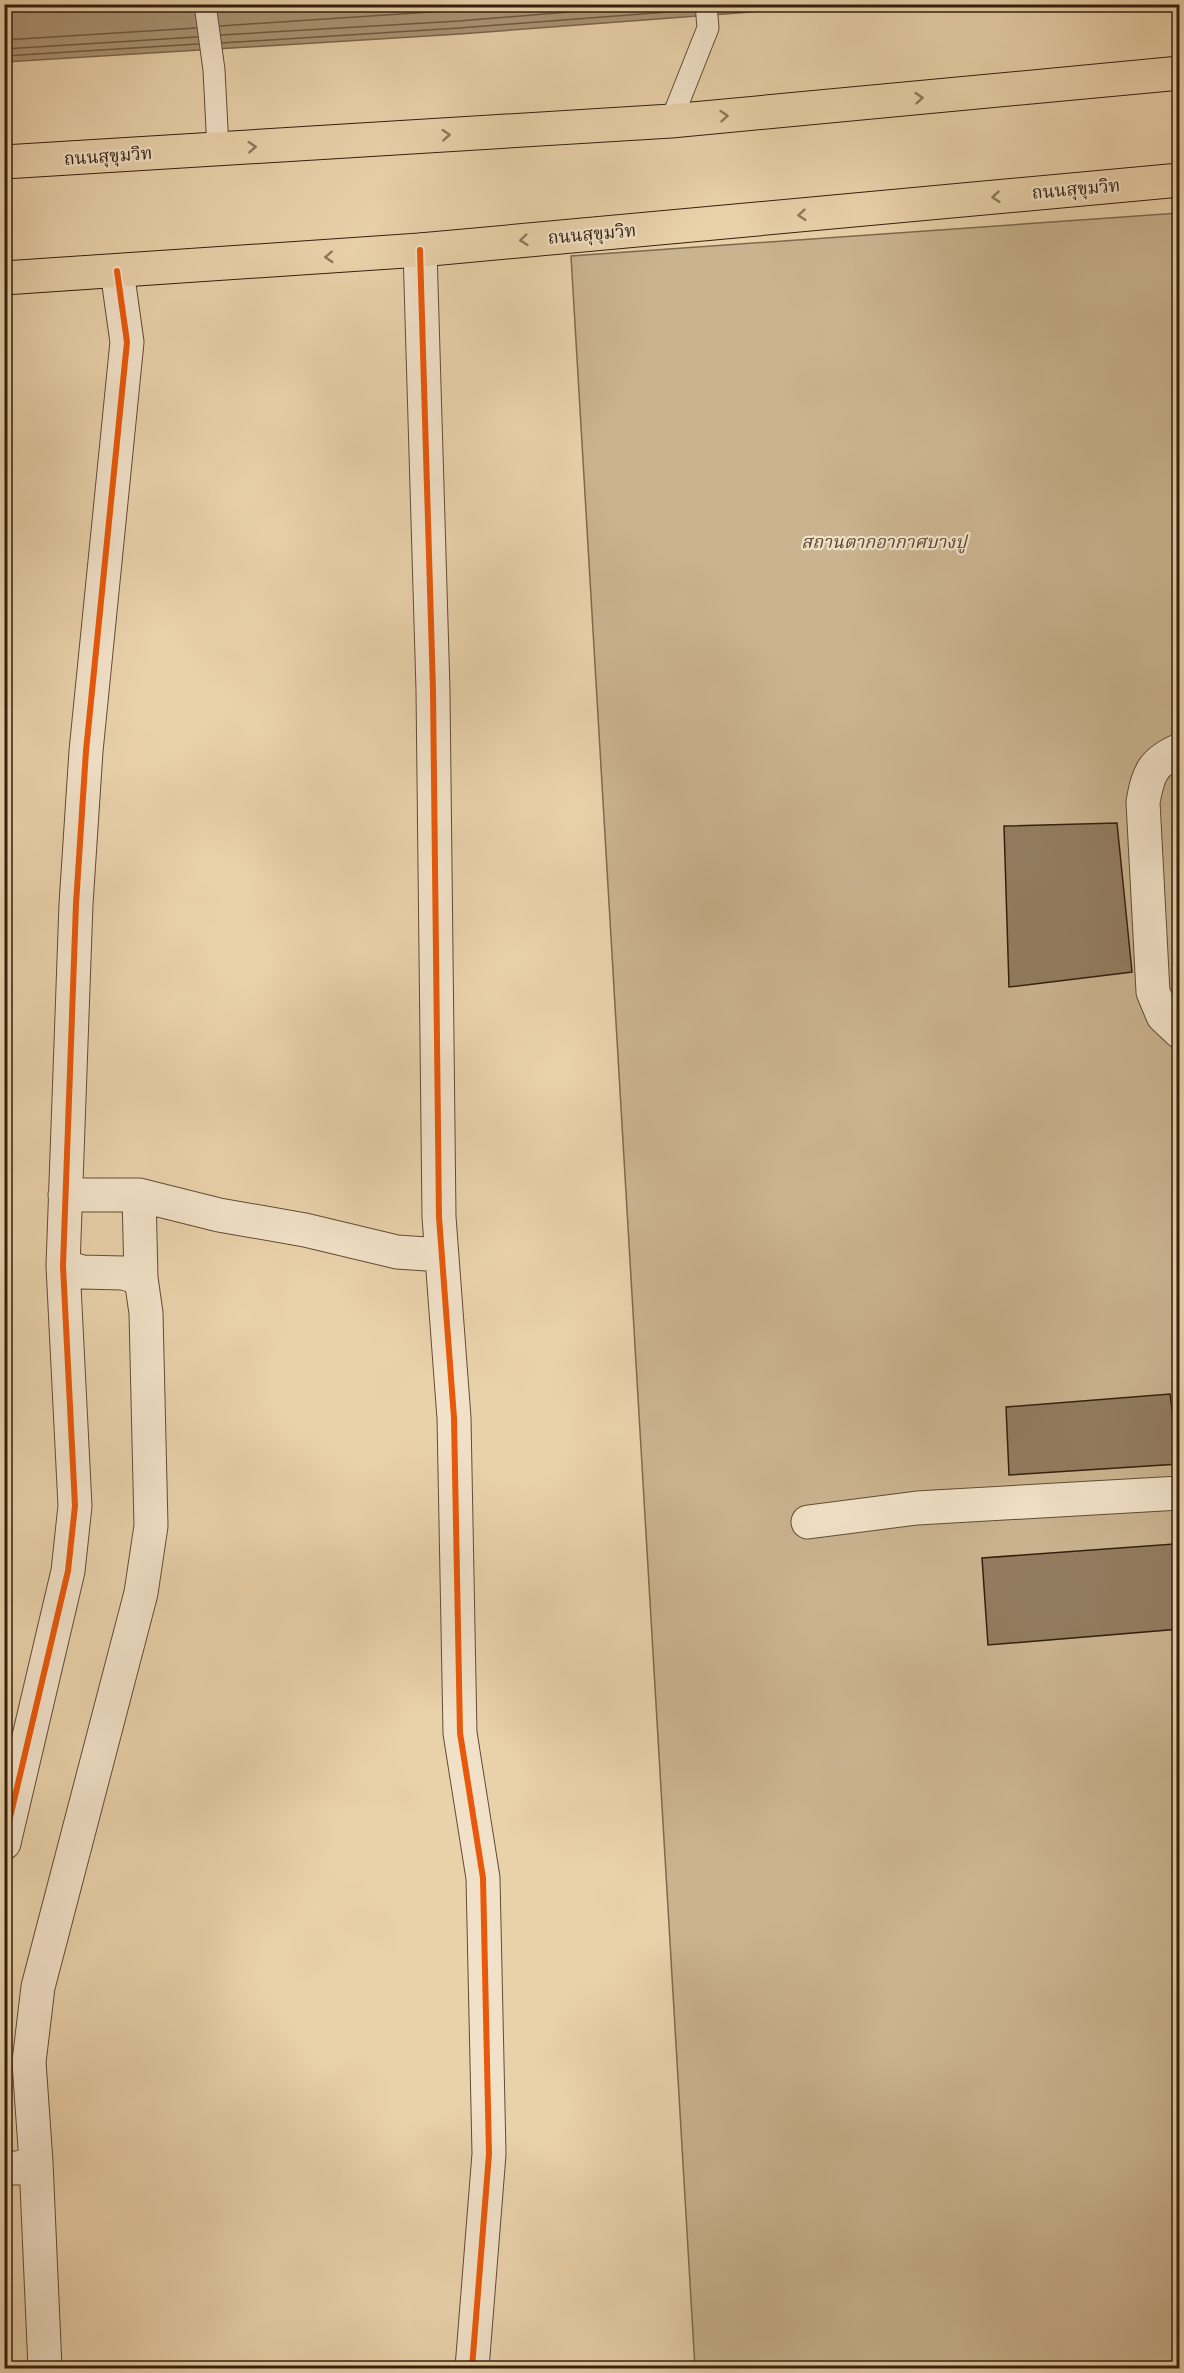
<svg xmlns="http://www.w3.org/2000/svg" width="1184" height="2373" font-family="'Libre Caslon Text','Noto Serif Thai',serif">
	<rect width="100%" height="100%" fill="#e9d1aa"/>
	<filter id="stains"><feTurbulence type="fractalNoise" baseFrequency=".00333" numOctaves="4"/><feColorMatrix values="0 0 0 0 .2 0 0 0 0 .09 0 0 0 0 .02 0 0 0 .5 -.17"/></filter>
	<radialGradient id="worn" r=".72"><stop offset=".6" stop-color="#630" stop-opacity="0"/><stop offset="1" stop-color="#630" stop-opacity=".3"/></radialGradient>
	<!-- green -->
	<path fill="#cab38f" stroke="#7f694e" stroke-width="1.5" d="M1179,213V2368H695L571,256Z"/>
	<!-- water -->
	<path fill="#ab9475" stroke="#7b654b" stroke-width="1.5" d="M5,5H843L460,34L5,62Z"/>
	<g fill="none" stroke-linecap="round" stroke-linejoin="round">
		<!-- shore -->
		<path stroke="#705a41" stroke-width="1.5" d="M220,26L551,4
			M221,35L459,21L668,4
			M4,40L196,28
			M222,43L459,28L694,10
			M4,49L197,37
			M4,56L198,44"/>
	</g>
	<!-- building -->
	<path fill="#927c5f" stroke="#341f0d" stroke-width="1.5" d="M1117,823L1132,972L1009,987L1004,826Z
		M1170,1394L1179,1464L1009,1475L1006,1407Z
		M1174,1544L1180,1600V1629L988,1645L982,1558Z"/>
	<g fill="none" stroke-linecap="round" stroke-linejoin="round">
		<defs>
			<path id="service" d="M205,4L214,70L218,149
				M671,121L708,28L706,4"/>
			<path id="minor" d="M420,250L433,690L439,1217L454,1418L460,1733L483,1878L489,2154L472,2368
				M1180,750C1152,762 1148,774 1143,802L1153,992L1163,1016L1180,1032
				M65,1195H139L219,1215L305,1230L397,1252L442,1255
				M63,1266L82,1272L123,1273L141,1278
				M808,1522L917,1508L1180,1493
				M4,1843L68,1571L75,1506L63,1266L76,904L86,751L127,342L117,271
				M4,2168H18L36,2162
				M45,2368L36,2162L29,2062L38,1987L141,1593L151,1526L146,1313L141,1278L139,1195"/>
			<path id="trunk" d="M4,162L671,121L1180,73
				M4,278L420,250L1180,180"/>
		</defs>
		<!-- service casing -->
		<use href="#service" stroke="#614c34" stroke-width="23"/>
		<!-- minor casing -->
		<use href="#minor" stroke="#614c34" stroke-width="35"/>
		<!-- trunk casing -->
		<use href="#trunk" stroke="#341f0d" stroke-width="35"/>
		<!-- service -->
		<use href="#service" stroke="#f1e1c8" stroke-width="21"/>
		<!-- minor -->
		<use href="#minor" stroke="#f1e1c8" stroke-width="33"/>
		<!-- trunk -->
		<use href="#trunk" stroke="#e9d1aa" stroke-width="33"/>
		<defs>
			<path id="cycleway" d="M420,250L433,690L439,1217L454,1418L460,1733L483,1878L489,2154L472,2368
				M4,1843L68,1571L75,1506L63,1266L76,904L86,751L127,342L117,271"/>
		</defs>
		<!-- cycleway casing -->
		<use href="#cycleway" stroke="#f1e1c8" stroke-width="10"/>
		<!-- cycleway -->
		<use href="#cycleway" stroke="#e8590c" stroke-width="6"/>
	</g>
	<!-- one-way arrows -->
	<defs><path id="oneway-chevron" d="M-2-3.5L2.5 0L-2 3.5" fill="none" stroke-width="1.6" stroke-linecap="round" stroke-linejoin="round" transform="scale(1.5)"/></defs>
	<g stroke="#8e785c">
		<use href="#oneway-chevron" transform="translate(919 98) rotate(-5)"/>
		<use href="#oneway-chevron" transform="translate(724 116) rotate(-5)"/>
		<use href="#oneway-chevron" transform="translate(446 135) rotate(-4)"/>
		<use href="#oneway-chevron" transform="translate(252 147) rotate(-4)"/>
		<use href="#oneway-chevron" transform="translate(996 197) rotate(175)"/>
		<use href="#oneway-chevron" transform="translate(802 215) rotate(175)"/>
		<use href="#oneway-chevron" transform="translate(524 240) rotate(174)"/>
		<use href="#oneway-chevron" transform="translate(329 257) rotate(176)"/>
	</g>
	<g text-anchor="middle" stroke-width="4.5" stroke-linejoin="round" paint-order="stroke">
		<!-- street labels -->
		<g font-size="18" fill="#341f0d" stroke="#f1e1c8">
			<text transform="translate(108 156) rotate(-4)" y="6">ถนนสุขุมวิท</text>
			<text transform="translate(1076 189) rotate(-5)" y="6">ถนนสุขุมวิท</text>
			<text transform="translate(592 234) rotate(-5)" y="6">ถนนสุขุมวิท</text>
		</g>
		<!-- park labels -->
		<g font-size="18" font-style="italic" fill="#5a442e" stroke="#f1e1c8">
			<text x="884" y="548">สถานตากอากาศบางปู</text>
		</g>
	</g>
	<!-- margin -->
	<rect width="1184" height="2373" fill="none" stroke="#e9d1aa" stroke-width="24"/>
	<rect x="6" y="6" width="1172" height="2361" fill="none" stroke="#341f0d" stroke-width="3"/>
	<rect x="12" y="12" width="1160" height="2349" fill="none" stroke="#341f0d" stroke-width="1.5"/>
	<rect width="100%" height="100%" filter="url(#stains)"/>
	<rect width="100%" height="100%" fill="url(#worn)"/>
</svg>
